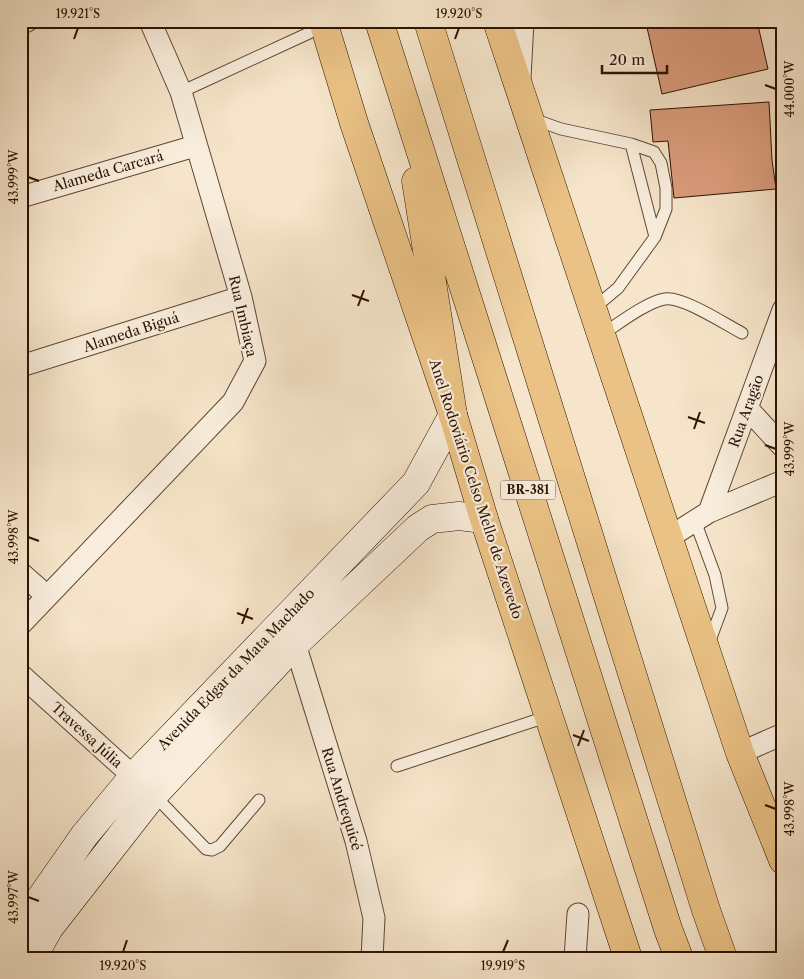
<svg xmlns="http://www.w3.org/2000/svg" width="804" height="979" font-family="'Libre Caslon Text',serif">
	<rect width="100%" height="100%" fill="#f6e5ca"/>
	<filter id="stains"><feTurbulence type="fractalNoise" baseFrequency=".004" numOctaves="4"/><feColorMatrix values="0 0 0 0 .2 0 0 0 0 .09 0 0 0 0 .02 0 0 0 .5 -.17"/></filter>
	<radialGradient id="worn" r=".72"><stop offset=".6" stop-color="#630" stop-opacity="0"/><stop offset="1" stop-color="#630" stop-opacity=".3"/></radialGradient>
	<!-- building -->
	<path fill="#da9c7c" stroke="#2e1100" d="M655,21H757L768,69L662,94L646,23Z
		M769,102L772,160L776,189L674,198L668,141L653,142L650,110Z"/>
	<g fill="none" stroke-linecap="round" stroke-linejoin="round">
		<defs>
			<path id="lane" d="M181,92L309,33
				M533,119L561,129L631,144L654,152L661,163L666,188V209L655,237
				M594,308L618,288L655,237L631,144
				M601,335C617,325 646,302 665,299C682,296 725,324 742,333
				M695,521L715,575L722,608L709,643
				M397,766L549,716
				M154,795L206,849L212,850L220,846L259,800"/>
			<path id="street" d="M21,23L27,21
				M520,78L523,21
				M21,197L195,146
				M21,366L241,297
				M747,408L783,447
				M709,512L783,310
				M668,538L709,512L783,481
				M21,573L47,596
				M21,624L233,402L255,361L241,297L181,92L150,21
				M295,644L356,841L374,918L372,958
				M21,675L145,787
				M740,753L783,734
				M575,958L578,914"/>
			<path id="secondary" d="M21,926L84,836L133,777L416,483L453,415
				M32,958L49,928L149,800L295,644L418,528L432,519L459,516L484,519"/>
			<path id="primary" d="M323,21L354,123L453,415L484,519L628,958
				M497,21L740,753L783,860"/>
			<path id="highway" d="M379,21L668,929L679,958
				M428,21L706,910L723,958
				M416,181L453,415"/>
		</defs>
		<!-- lane casing -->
		<use href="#lane" stroke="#604632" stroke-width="13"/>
		<!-- street casing -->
		<use href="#street" stroke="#604632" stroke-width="23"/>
		<!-- secondary casing -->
		<use href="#secondary" stroke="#2e1100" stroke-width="29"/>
		<!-- primary casing -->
		<use href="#primary" stroke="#2e1100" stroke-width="29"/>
		<!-- highway casing -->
		<use href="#highway" stroke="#2e1100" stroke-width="29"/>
		<!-- lane -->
		<use href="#lane" stroke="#f9eedd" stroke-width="11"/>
		<!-- street -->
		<use href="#street" stroke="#f9eedd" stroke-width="21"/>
		<!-- secondary -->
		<use href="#secondary" stroke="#f9eedd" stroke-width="28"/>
		<!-- primary -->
		<use href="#primary" stroke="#ebc285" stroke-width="28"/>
		<!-- highway -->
		<use href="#highway" stroke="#ebc285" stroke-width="28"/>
	</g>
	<!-- ticks -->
	<path fill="none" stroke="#2e1100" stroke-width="2" d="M74,39L78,28M455,39L459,28M765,85L776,89M28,177L39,181M352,295L369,301M358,306L364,290M688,417L705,423M694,429L700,412M765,445L776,449M28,537L39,541M237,613L253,619M242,624L248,608M573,735L589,741M578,746L584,730M765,805L776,809M28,897L39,901M123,952L127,940M503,952L508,940"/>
	<g text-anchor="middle" stroke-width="4.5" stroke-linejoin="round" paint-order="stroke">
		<!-- shield labels -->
		<rect fill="#f9eedd" stroke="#6b5342" stroke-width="1" x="500.5" y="480.5" width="55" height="19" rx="4"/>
		<g font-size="12" font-weight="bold" fill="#2e1100">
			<text x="528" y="494">BR-381</text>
		</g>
		<!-- street labels -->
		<g font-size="14" fill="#2e1100" stroke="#f9eedd">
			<text transform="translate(108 171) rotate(-16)" y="5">Alameda Carcará</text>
			<text transform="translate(243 316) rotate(77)" y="5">Rua Imbiaça</text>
			<text transform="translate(131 332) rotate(-18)" y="5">Alameda Biguá</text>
			<text transform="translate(746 411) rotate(-70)" y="5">Rua Aragão</text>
			<text transform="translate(476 489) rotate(72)" y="5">Anel Rodoviário Celso Mello de Azevedo</text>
			<text transform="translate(236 669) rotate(-46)" y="5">Avenida Edgar da Mata Machado</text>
			<text transform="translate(87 735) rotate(42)" y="5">Travessa Júlia</text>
			<text transform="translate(342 799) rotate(73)" y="5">Rua Andrequicé</text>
		</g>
	</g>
	<!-- margin -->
	<rect width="804" height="979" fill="none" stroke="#f6e5ca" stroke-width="55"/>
	<!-- scale -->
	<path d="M602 65v8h65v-8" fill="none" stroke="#2e1100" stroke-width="2.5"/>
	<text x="609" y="65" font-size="15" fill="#2e1100" stroke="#f9eedd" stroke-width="4" paint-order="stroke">20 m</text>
	<rect x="28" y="28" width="748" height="924" fill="none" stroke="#2e1100" stroke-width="2"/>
	<g font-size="12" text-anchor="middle" fill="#2e1100">
		<text x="78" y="18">19.921°S</text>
		<text x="459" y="18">19.920°S</text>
		<text transform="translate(790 89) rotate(-90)" y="4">44.000°W</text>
		<text transform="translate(14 177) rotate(-90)" y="4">43.999°W</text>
		<text transform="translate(790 449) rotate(-90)" y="4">43.999°W</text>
		<text transform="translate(14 537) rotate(-90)" y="4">43.998°W</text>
		<text transform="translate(790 809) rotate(-90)" y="4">43.998°W</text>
		<text transform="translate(14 897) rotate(-90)" y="4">43.997°W</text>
		<text x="123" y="970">19.920°S</text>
		<text x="503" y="970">19.919°S</text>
	</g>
	<rect width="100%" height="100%" filter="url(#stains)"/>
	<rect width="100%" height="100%" fill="url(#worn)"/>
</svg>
